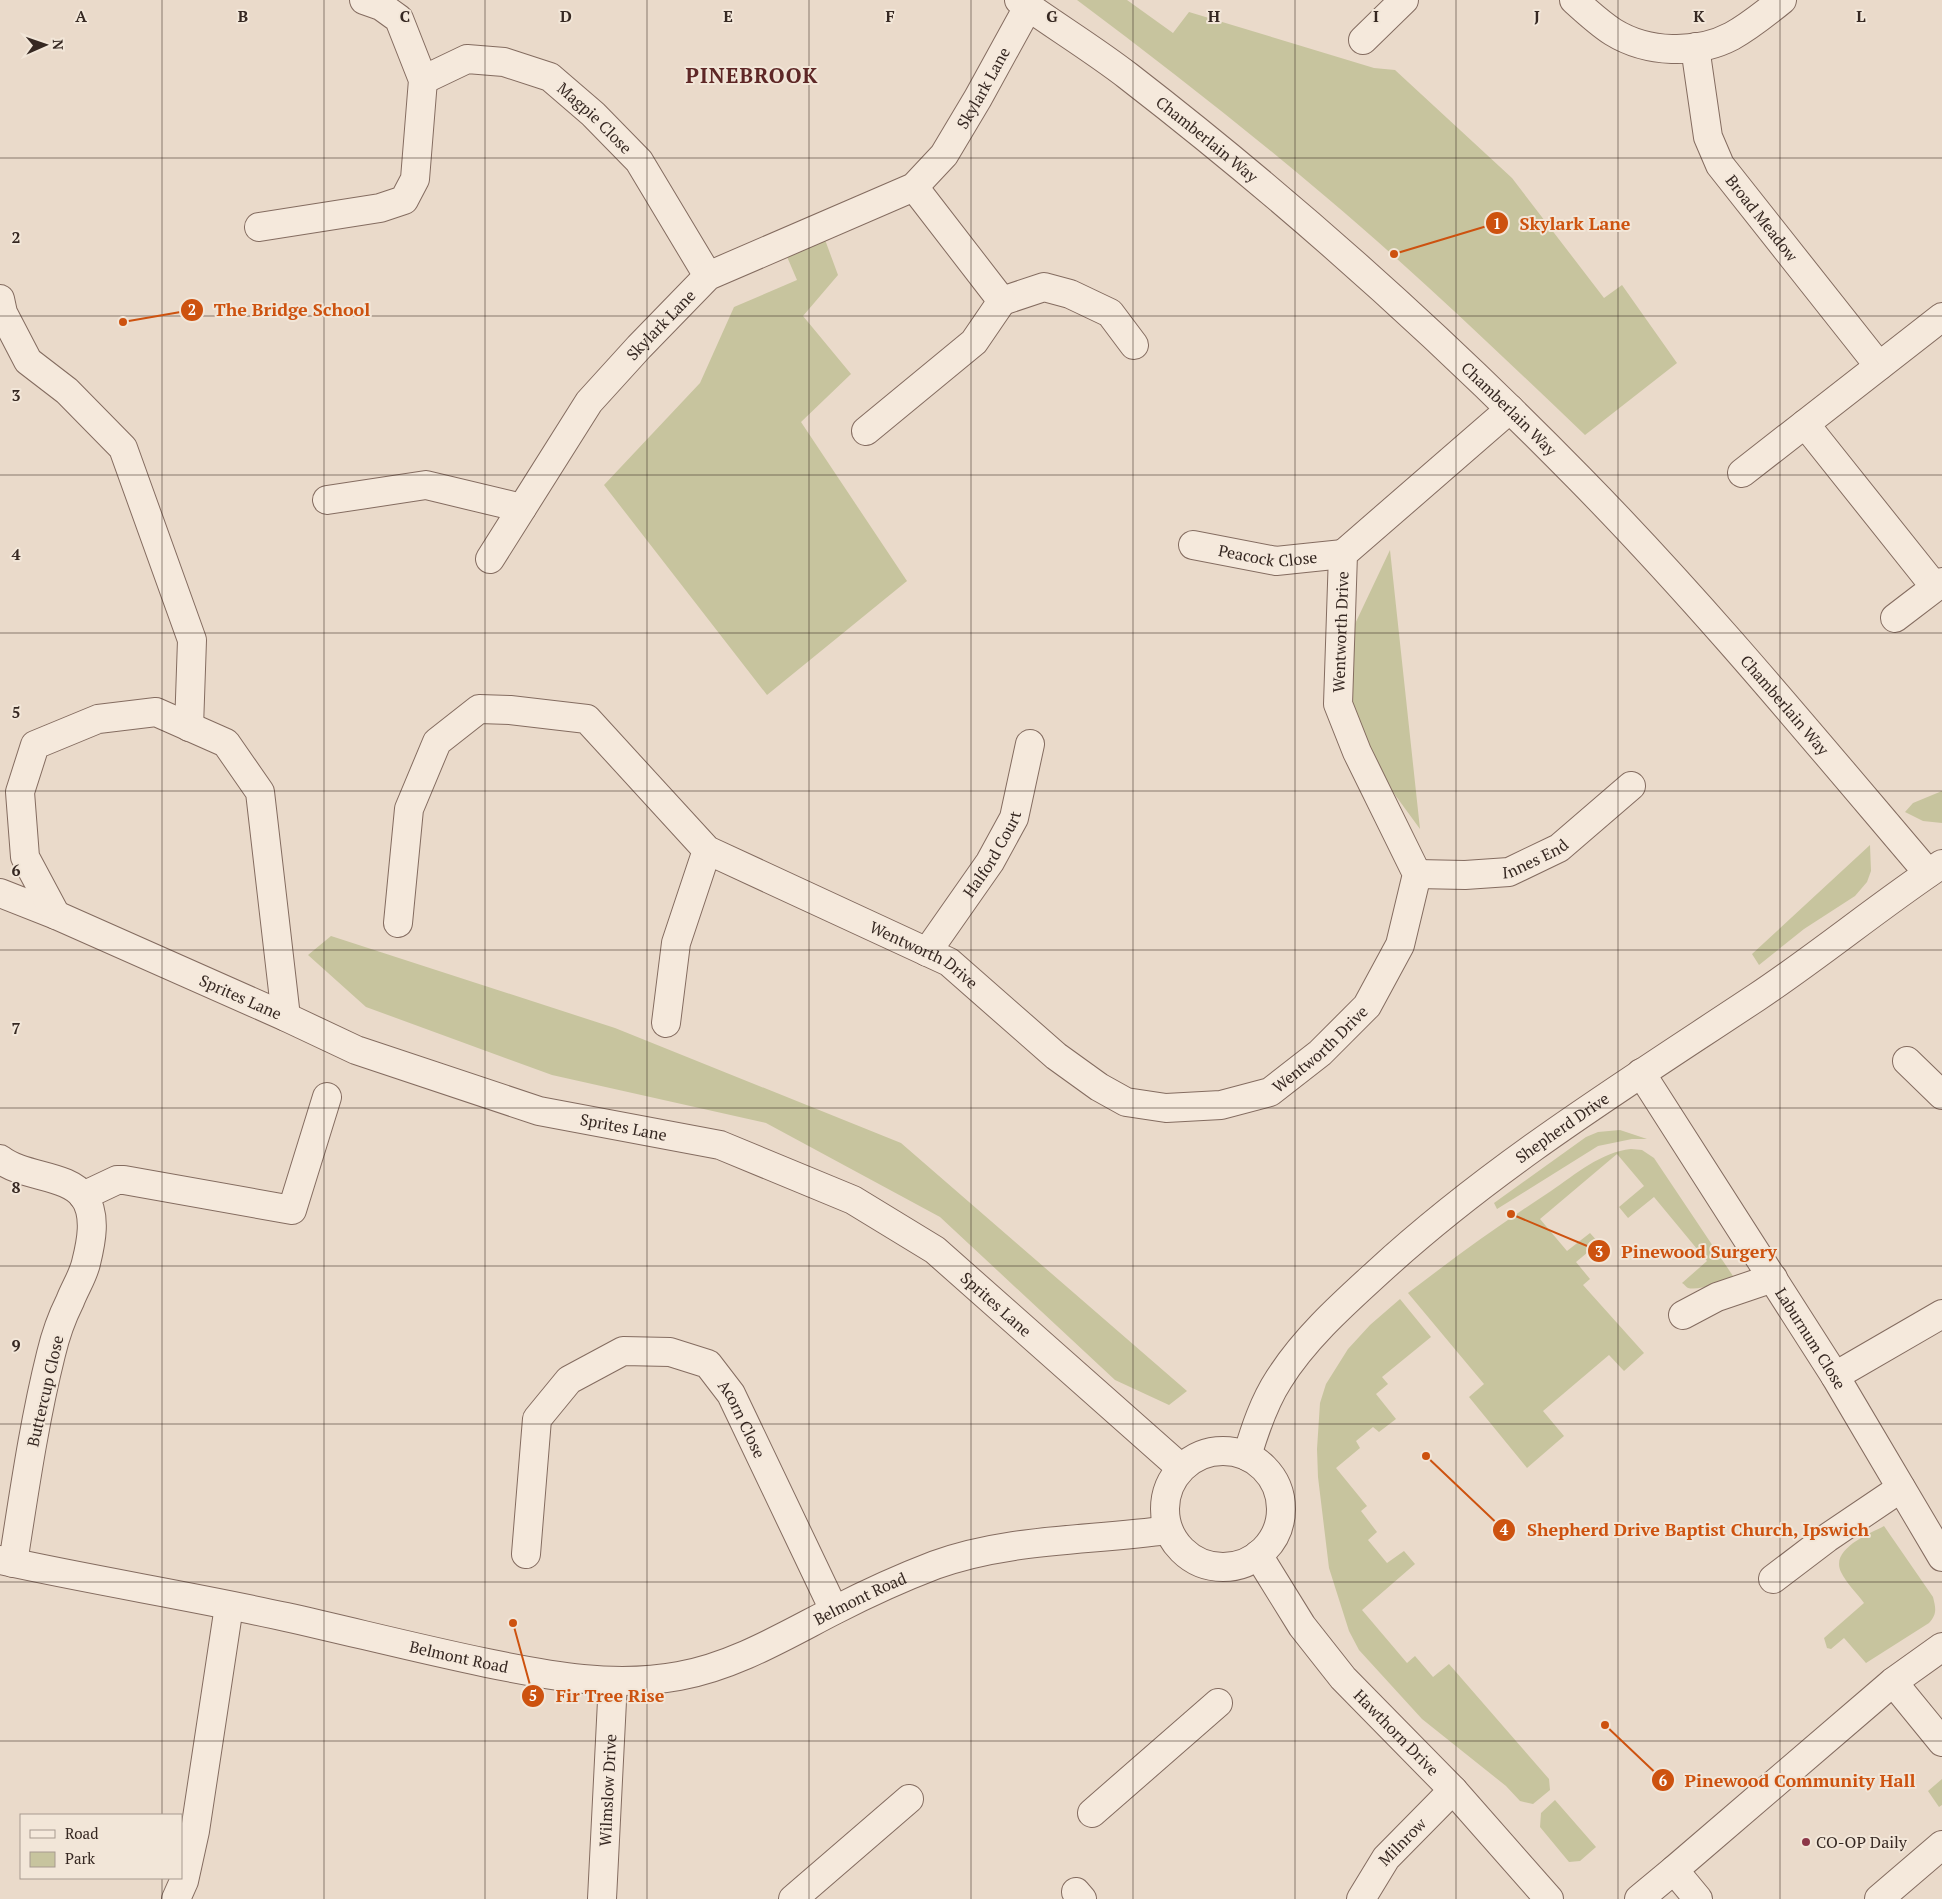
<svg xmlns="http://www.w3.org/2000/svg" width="1942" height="1899" font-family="'PT Serif',serif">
	<rect width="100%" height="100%" fill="#eadaca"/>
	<!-- green -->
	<path fill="#c7c49e" d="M1077,0H1127L1173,33L1189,12L1374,68L1395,70L1512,178L1604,298L1622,285L1677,363L1585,435C1500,354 1415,272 1326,197C1245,128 1161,63 1077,0Z
		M824,237L838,275L803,316L851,374L801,422L907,581L767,695L604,485L700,383L734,307L797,280L785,252Z
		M1390,550L1420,829L1390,788L1351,708L1354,626Z
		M1942,791V823L1923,821L1905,812L1913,803Z
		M1870,845L1871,871L1867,882L1855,896L1804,929L1759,965L1752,954Z
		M331,936L615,1028L901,1143L1187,1391L1169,1405L1115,1380L940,1217L766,1123L552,1075L366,1007L308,955Z
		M1620,1130L1647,1139H1632L1598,1146L1497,1209L1494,1203L1586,1137L1598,1132Z
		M1631,1149L1642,1150L1654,1158L1733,1276C1723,1281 1700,1291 1688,1288C1686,1287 1684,1284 1682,1283L1707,1261L1654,1197L1628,1218L1619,1207L1644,1186L1617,1154L1540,1219L1567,1251L1590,1233L1599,1243L1576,1262L1590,1279L1583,1285L1644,1353L1624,1371L1609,1355L1543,1411L1564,1436L1527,1468L1469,1397L1484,1384L1408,1293C1455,1257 1502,1223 1551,1191C1576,1174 1601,1152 1631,1149Z
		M1400,1299L1431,1337L1382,1377L1388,1384L1376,1394L1396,1419L1379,1432L1373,1427L1356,1441L1360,1448L1336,1468L1367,1506L1361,1511L1377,1532L1368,1540L1387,1563L1404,1551L1415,1564L1362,1610L1407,1663L1415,1656L1433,1677L1449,1664L1549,1779L1550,1790L1533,1804L1520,1801L1506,1786L1422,1719L1359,1650L1349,1631L1329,1568L1318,1477L1317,1449L1320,1403L1326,1384L1348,1349L1370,1325Z
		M1884,1526L1933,1597C1936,1609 1937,1614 1929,1623L1866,1663L1844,1638L1831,1649L1827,1648L1824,1638L1864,1603C1857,1593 1846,1583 1841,1572C1830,1549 1869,1534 1884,1526Z
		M1942,1779V1805L1939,1807L1928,1791Z
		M1555,1800L1596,1847L1580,1861L1569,1862L1540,1827L1541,1813Z"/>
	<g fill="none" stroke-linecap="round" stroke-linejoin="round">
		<defs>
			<g id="minor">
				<path id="s1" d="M1019,0C1055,26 1093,49 1128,76C1287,199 1438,334 1579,478C1702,603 1814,739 1928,873"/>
				<path d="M1574,0C1586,11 1599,23 1613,32C1647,53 1696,55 1732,36C1750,26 1766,13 1782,0"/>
				<path d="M1363,40L1404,0"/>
				<path id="s2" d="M1695,47L1708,137L1720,165L1879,366"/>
				<path id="s3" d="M423,80L467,59L504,62L550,77L593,114L639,161L708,276"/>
				<path d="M259,227L380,208L404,200L415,179L423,80L399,19L381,6L364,0"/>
				<path d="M0,299L3,313L28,361L67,391L123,448L192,640L189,727"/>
				<path d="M1002,301L1044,287L1070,294L1110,313L1134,345"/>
				<path d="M1805,424L1935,587"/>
				<path d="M866,431L974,342L1002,301L914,187"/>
				<path d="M1742,473L1942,317"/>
				<path d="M327,500L426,485L522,508"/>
				<path id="s4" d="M1193,545L1276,561L1343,554"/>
				<path id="s5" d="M490,559L589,402L639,347L708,276L914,187L944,155L978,98L1028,7"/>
				<path d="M1895,618L1942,582"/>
				<path id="s6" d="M1417,874L1465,875L1509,872L1559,848L1631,786"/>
				<path id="s7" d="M0,893L56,915L286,1017L356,1050L539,1111L720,1145L853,1200L935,1250L1181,1468"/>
				<path d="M56,915L25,857L20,792L35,745L98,719L156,712L226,743L260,792L286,1017"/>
				<path id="s8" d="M398,923L409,809L437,742L479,709L510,710L587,719L707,850L949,962L1056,1056L1099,1087L1126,1102L1166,1108L1221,1105L1270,1092L1320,1053L1367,1006L1400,945L1417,874L1357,752L1338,704L1343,554L1510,409"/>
				<path id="s9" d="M927,952L990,862L1014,818L1030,744"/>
				<path d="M666,1023L676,943L707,850"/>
				<path d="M1907,1061L1942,1095"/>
				<path id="s10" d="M1641,1073L1835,1376L1942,1557"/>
				<path d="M0,1159C24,1178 68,1174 84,1197C97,1215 91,1243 86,1263C83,1276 75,1288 70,1301C62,1317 55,1337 51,1354C34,1422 24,1493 13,1563"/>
				<path d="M83,1196L117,1180H124L292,1210L327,1097"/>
				<path d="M1683,1315L1717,1297L1773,1278"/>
				<path d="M1835,1376L1942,1314"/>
				<circle cx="1223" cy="1509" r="58"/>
				<path id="s11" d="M1247,1456C1255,1429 1264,1402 1279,1379C1305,1338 1342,1305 1377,1273C1492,1167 1626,1084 1757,997C1820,955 1879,906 1942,864"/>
				<path id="s12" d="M526,1554L537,1419L569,1380L623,1351L670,1352L708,1364L731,1394L834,1610"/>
				<path id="s13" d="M1258,1555L1302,1626L1343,1678L1453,1790L1549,1899"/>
				<path id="s14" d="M0,1560C95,1581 191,1596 286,1617C353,1632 419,1649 487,1663C551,1676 614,1688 679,1676C735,1666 786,1635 835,1610C868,1593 901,1578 935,1565C1010,1538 1090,1541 1168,1530"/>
				<path d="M1773,1579L1827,1538L1901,1488"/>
				<path d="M1893,1682L1942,1742"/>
				<path d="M1092,1813L1218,1703"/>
				<path d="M1076,1892L1082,1899"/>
				<path d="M176,1899L184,1881L195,1831L229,1606"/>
				<path id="s15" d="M602,1899L613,1681"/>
				<path d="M793,1899L909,1799"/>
				<path id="s16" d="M1361,1899L1386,1858L1453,1790"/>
				<path d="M1639,1899L1674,1870"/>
				<path d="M1698,1899L1674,1870L1893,1682L1942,1647"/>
				<path d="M1879,1899L1942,1845"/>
			</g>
		</defs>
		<!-- minor casing -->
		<use href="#minor" stroke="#846c60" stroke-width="30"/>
		<!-- minor -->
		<use href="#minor" stroke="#f5e9dc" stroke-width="28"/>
	</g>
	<!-- grid -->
	<path fill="none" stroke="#362822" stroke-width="1" stroke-opacity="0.55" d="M162,0V1815M324,0V1899M485,0V1899M647,0V1899M809,0V1899M971,0V1899M1133,0V1899M1295,0V1899M1456,0V1899M1618,0V1899M1780,0V1899M0,158H1942M0,316H1942M0,475H1942M0,633H1942M0,791H1942M0,950H1942M0,1108H1942M0,1266H1942M0,1424H1942M0,1582H1942M0,1741H1942M162,1878V1899"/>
	<!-- markers -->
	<circle fill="#8c3748" stroke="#f2e6d8" stroke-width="2" cx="1806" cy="1842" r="5"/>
	<g text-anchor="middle" stroke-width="4" stroke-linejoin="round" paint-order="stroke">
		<!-- street labels -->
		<g font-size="16" fill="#362822" stroke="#f2e6d8">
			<text dy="6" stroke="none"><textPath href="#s5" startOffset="705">Skylark Lane</textPath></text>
			<text dy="6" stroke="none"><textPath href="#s3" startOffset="195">Magpie Close</textPath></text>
			<text dy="6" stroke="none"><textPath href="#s1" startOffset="234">Chamberlain Way</textPath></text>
			<text dy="6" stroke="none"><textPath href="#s2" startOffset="189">Broad Meadow</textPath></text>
			<text dy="6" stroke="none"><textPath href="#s5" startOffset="291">Skylark Lane</textPath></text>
			<text dy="6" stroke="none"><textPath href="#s1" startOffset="639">Chamberlain Way</textPath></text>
			<text dy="6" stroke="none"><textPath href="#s4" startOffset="76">Peacock Close</textPath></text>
			<text dy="6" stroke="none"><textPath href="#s8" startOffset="1698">Wentworth Drive</textPath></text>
			<text dy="6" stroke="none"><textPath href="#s1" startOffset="1044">Chamberlain Way</textPath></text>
			<text dy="6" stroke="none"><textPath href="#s9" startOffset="118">Halford Court</textPath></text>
			<text dy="6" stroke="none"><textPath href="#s6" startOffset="121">Innes End</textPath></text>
			<text dy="6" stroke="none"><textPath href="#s8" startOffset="768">Wentworth Drive</textPath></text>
			<text dy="6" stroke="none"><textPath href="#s7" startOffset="262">Sprites Lane</textPath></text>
			<text dy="6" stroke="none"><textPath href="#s8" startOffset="1232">Wentworth Drive</textPath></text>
			<text dy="6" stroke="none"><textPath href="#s7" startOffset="668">Sprites Lane</textPath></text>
			<text dy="6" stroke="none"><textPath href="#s11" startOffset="464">Shepherd Drive</textPath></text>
			<text dy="6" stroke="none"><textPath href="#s7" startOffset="1088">Sprites Lane</textPath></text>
			<text dy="6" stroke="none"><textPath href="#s10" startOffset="315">Laburnum Close</textPath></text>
			<text transform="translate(45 1391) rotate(-77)" y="6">Buttercup Close</text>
			<text dy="6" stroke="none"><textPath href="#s12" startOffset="399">Acorn Close</textPath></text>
			<text dy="6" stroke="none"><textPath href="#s14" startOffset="889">Belmont Road</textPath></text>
			<text dy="6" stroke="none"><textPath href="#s14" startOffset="469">Belmont Road</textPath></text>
			<text dy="6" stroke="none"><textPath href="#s13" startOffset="226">Hawthorn Drive</textPath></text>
			<text dy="6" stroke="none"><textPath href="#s15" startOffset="109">Wilmslow Drive</textPath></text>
			<text dy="6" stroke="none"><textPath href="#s16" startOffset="71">Milnrow</textPath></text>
		</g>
		<!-- poi labels -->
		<g font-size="16" fill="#362822" stroke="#f2e6d8" text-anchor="start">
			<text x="1816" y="1848">CO-OP Daily</text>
		</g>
		<!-- district labels -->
		<g font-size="21" font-weight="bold" letter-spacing="1" fill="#5e2726" stroke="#f2e6d8">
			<text x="752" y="83">PINEBROOK</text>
		</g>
	</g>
	<g font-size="16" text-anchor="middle" font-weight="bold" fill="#362822" stroke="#f2e6d8" stroke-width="4" stroke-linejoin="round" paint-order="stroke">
		<text x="81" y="22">A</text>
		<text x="243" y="22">B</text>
		<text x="405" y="22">C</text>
		<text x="566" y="22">D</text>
		<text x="728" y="22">E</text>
		<text x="890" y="22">F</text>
		<text x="1052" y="22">G</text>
		<text x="1214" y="22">H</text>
		<text x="1376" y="22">I</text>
		<text x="1537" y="22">J</text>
		<text x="1699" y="22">K</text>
		<text x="1861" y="22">L</text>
		<text x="16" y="243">2</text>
		<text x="16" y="401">3</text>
		<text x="16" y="560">4</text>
		<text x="16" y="718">5</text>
		<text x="16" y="876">6</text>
		<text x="16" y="1034">7</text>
		<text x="16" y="1193">8</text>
		<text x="16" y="1351">9</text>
	</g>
	<!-- callouts -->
	<path fill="none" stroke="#cd520f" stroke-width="2" d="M1394 254L1497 223M123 322L192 310M1511 1214L1599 1251M1426 1456L1504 1530M513 1623L533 1696M1605 1725L1663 1780"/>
	<g fill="#cd520f" stroke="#f2e6d8" stroke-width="2">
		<circle cx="1394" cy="254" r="5"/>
		<circle cx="123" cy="322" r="5"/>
		<circle cx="1511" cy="1214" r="5"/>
		<circle cx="1426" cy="1456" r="5"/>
		<circle cx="513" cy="1623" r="5"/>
		<circle cx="1605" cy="1725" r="5"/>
		<circle cx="1497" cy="223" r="12"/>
		<circle cx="192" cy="310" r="12"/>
		<circle cx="1599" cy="1251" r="12"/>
		<circle cx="1504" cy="1530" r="12"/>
		<circle cx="533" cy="1696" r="12"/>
		<circle cx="1663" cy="1780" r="12"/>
	</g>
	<g font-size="15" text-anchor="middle" font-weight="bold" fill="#fff">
		<text x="1497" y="229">1</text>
		<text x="192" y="315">2</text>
		<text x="1599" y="1257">3</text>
		<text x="1504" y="1535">4</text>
		<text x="533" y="1701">5</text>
		<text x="1663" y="1786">6</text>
	</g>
	<g font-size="18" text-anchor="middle" font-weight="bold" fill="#cd520f" stroke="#f2e6d8" stroke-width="4" stroke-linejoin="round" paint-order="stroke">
		<text x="1575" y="230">Skylark Lane</text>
		<text x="292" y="316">The Bridge School</text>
		<text x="1699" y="1258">Pinewood Surgery</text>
		<text x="1698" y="1536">Shepherd Drive Baptist Church, Ipswich</text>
		<text x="610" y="1702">Fir Tree Rise</text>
		<text x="1800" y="1787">Pinewood Community Hall</text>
	</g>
	<!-- legend -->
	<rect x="20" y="1814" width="162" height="65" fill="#f2e6d8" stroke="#a79a8f"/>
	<rect x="30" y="1830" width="25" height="8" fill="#f5e9dc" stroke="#a79a8f"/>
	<text x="65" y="1839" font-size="15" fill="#362822">Road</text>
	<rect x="30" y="1852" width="25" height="15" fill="#c7c49e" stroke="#a79a8f"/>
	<text x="65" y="1864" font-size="15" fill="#362822">Park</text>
	<!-- north arrow -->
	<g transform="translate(45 45) rotate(88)" stroke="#f2e6d8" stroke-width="4" paint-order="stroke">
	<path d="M0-4L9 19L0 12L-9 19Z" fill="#362822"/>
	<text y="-8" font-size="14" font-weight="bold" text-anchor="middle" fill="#362822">N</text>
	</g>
</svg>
